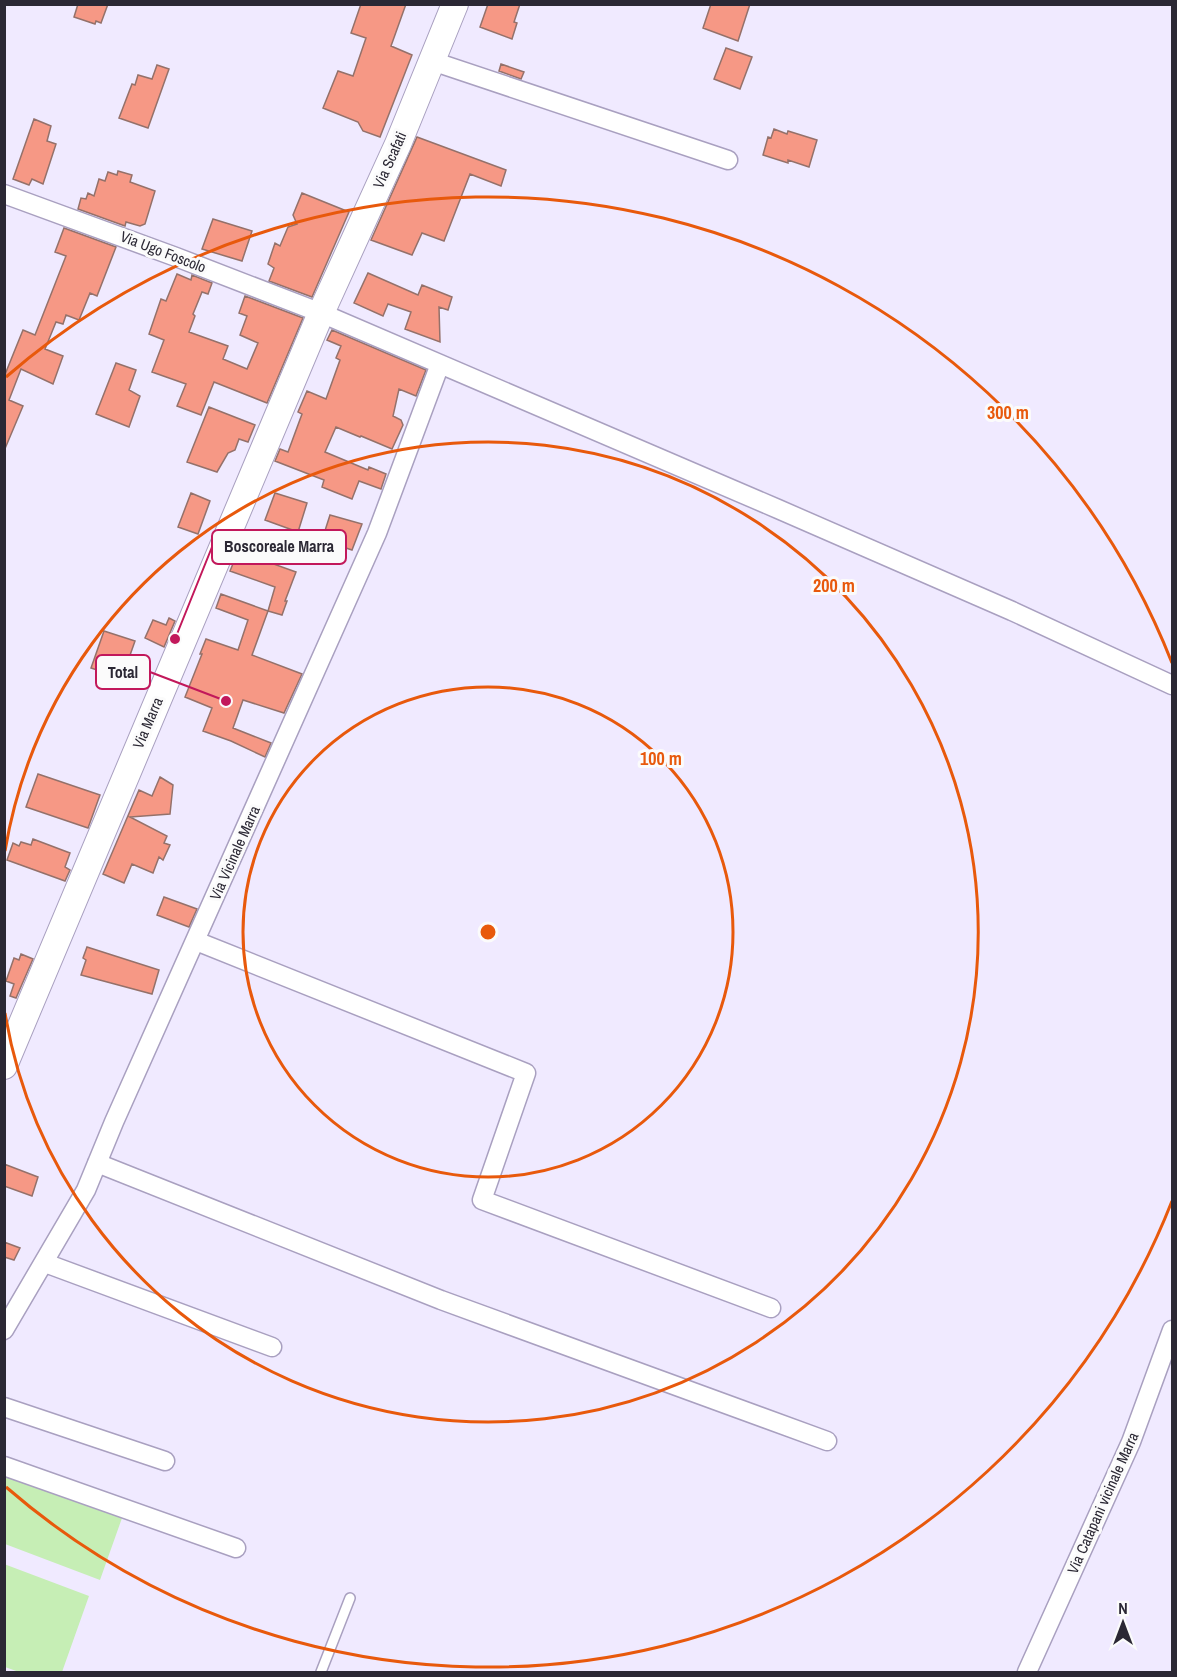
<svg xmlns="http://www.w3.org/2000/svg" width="1177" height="1677" font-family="'Archivo Narrow',sans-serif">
	<rect width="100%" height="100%" fill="#f0eaff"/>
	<!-- green -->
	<path fill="#c6eeb5" d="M7,1476L122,1518L100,1580L5,1544L4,1483Z
		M4,1564L89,1596L62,1672H19L5,1667Z"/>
	<!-- building -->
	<path fill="#f69885" stroke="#94716a" stroke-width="1.5" d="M78,4H108L101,23L96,21L95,24L74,17Z
		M361,4H406L391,46L412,55L380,137L363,131L358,122L323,108L338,71L353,76L366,38L351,33Z
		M488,4H520L514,22L517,23L512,39L480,27Z
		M711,4H750L738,41L703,28Z
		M726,48L752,57L740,89L714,79Z
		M501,64L524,72L521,79L499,71Z
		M157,65L169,69L148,128L119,118L132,84L135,85L138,75L152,79Z
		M34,119L51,126L47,141L56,144L43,184L32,179L29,185L13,179Z
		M774,129L787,134L788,131L817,140L809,167L788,160V163L763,155L768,137L771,138Z
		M417,137L506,170L501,186L470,174L444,241L422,233L412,255L371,240Z
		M118,171L132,175L130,182L155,191L145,224L140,226L126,222L125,226L78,209L81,198L86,199L88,193L94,196L99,179L105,181L108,172L117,175Z
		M302,193L349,212L312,297L269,281L274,268L268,264L275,243L280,246L288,227L297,224L293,215Z
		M213,219L252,231L242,261L202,249Z
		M64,228L116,247L97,296L90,293L79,320L66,315L63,324L56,322L45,349L63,356L53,384L21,369L9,400L23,406L4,451V377L23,330L35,335L66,256L55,252Z
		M368,273L418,295L422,285L452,297L448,310L439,307L440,342L405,329L411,312L388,304L383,316L354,303Z
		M177,274L191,280L192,275L212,283L208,294L202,292L193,314L195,316L189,332L228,346L223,359L247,369L258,343L240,335L247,316L239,313L245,296L303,318L267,403L214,382L201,415L177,406L186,384L152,372L164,340L149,334L161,299L166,301Z
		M332,330L426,370L416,396L399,389L393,416L401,420L403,425L392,449L361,436L360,437L336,427L325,452L368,470L369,467L386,474L381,489L359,481L352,499L322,487L324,480L275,461L280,449L288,452L302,414L298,412L307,391L326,399L340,360L336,358L341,346L327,340Z
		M116,363L136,370L129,390L140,396L129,427L96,414Z
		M209,407L255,425L248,442L239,439L235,450L228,453L217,472L187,462Z
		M191,493L210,501L198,534L178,527Z
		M275,493L307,503L298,532L265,520Z
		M330,515L362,524L352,550L322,540Z
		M242,542L254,547L251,556L296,572L285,601H287L282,615L268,611L275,587L230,571Z
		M221,594L268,611L252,655L302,674L284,713L243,700L233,728L271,743L265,757L231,741L203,731L212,708L185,697L202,654H200L206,639L238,650L248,620L216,608Z
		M169,618L175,621L164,647L145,638L153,620L166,625Z
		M104,631L135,641L122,678L91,668Z
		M38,774L100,795L88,828L26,807Z
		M160,777L173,785L170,814L130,817L167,836L164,843L170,845L163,860L159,857L153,873L132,864L124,883L103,874L139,790L152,796Z
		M33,839L70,853L65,867L70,870L65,881L7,860L13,843L19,846L21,842L31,845Z
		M164,897L197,909L189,927L157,915Z
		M87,947L159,970L152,994L81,975L86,960L83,958Z
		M21,954L33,959L16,998L10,996L14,984L6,981L14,958L19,960Z
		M4,1164L38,1177L32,1196L4,1186Z
		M4,1242L20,1248L14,1260L4,1257Z"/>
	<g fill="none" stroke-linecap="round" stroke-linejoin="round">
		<defs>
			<path id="service" d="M321,1672L350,1598"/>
			<path id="minor" d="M432,61L728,160
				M4,194L176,257L321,313L778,509L1012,611L1172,685
				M196,941L526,1073L482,1200L771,1308
				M97,1163L441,1300L827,1441
				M45,1263L272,1347
				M4,1330L86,1190L114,1122L377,533L440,364
				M4,1407L165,1461
				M4,1466L236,1548
				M1027,1672L1131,1442L1172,1330"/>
			<path id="secondary" d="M4,1066L321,313L398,144L455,4"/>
		</defs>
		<!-- service casing -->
		<use href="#service" stroke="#a9a0c0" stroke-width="12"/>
		<!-- minor casing -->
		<use href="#minor" stroke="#a9a0c0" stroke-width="21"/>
		<!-- secondary casing -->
		<use href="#secondary" stroke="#a9a0c0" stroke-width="28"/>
		<!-- service -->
		<use href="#service" stroke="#fff" stroke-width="9"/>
		<!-- minor -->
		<use href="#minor" stroke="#fff" stroke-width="18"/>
		<!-- secondary -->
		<use href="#secondary" stroke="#fff" stroke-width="26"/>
	</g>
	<!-- distance rings -->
	<g fill="none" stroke="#e8590c" stroke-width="3">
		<circle cx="488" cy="932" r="245"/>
		<path d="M5 851A490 490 0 1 1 5 1013"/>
		<path d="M1172 1201A735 735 0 0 1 6 1487M6 377A735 735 0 0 1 1172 663"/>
	</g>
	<g text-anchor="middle" stroke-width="6" stroke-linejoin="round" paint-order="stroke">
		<!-- street labels -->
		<g font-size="15" fill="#2b2834" stroke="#fbfbfb">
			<text transform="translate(390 160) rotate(-66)" y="5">Via Scafati</text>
			<text transform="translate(163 252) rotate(21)" y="5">Via Ugo Foscolo</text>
			<text transform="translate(148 723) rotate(-67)" y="5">Via Marra</text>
			<text transform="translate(235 853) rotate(-66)" y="5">Via Vicinale Marra</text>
			<text transform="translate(1103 1503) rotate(-66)" y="5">Via Catapani vicinale Marra</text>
		</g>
	</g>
	<circle cx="488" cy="932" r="9" fill="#e8590c" stroke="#fbfbfb" stroke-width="3"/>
	<g font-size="18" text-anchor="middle" font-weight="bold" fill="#e8590c" stroke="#fbfbfb" stroke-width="6" stroke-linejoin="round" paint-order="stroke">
		<text x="1008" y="419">300 m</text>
		<text x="834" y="592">200 m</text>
		<text x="661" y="765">100 m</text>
	</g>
	<!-- callouts -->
	<path fill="none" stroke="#c2185b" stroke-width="2" d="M175 639L212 547M226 701L150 672"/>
	<g fill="#c2185b" stroke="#fbfbfb" stroke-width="2">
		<circle cx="175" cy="639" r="6"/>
		<circle cx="226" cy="701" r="6"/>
	</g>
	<g fill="#fbfbfb" stroke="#c2185b" stroke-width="2">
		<rect x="212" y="530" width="134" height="34" rx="6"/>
		<rect x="96" y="655" width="54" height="34" rx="6"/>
	</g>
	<g font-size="16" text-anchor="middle" font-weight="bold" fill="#2b2834">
		<text x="279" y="552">Boscoreale Marra</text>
		<text x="123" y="678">Total</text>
	</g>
	<!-- border -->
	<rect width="1177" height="1677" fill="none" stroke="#2b2834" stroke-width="12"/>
	<!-- north arrow -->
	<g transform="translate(1123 1623)" stroke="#fbfbfb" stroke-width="4.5" paint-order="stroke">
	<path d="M0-4.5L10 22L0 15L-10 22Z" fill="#2b2834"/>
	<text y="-9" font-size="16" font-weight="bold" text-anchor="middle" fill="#2b2834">N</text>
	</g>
</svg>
